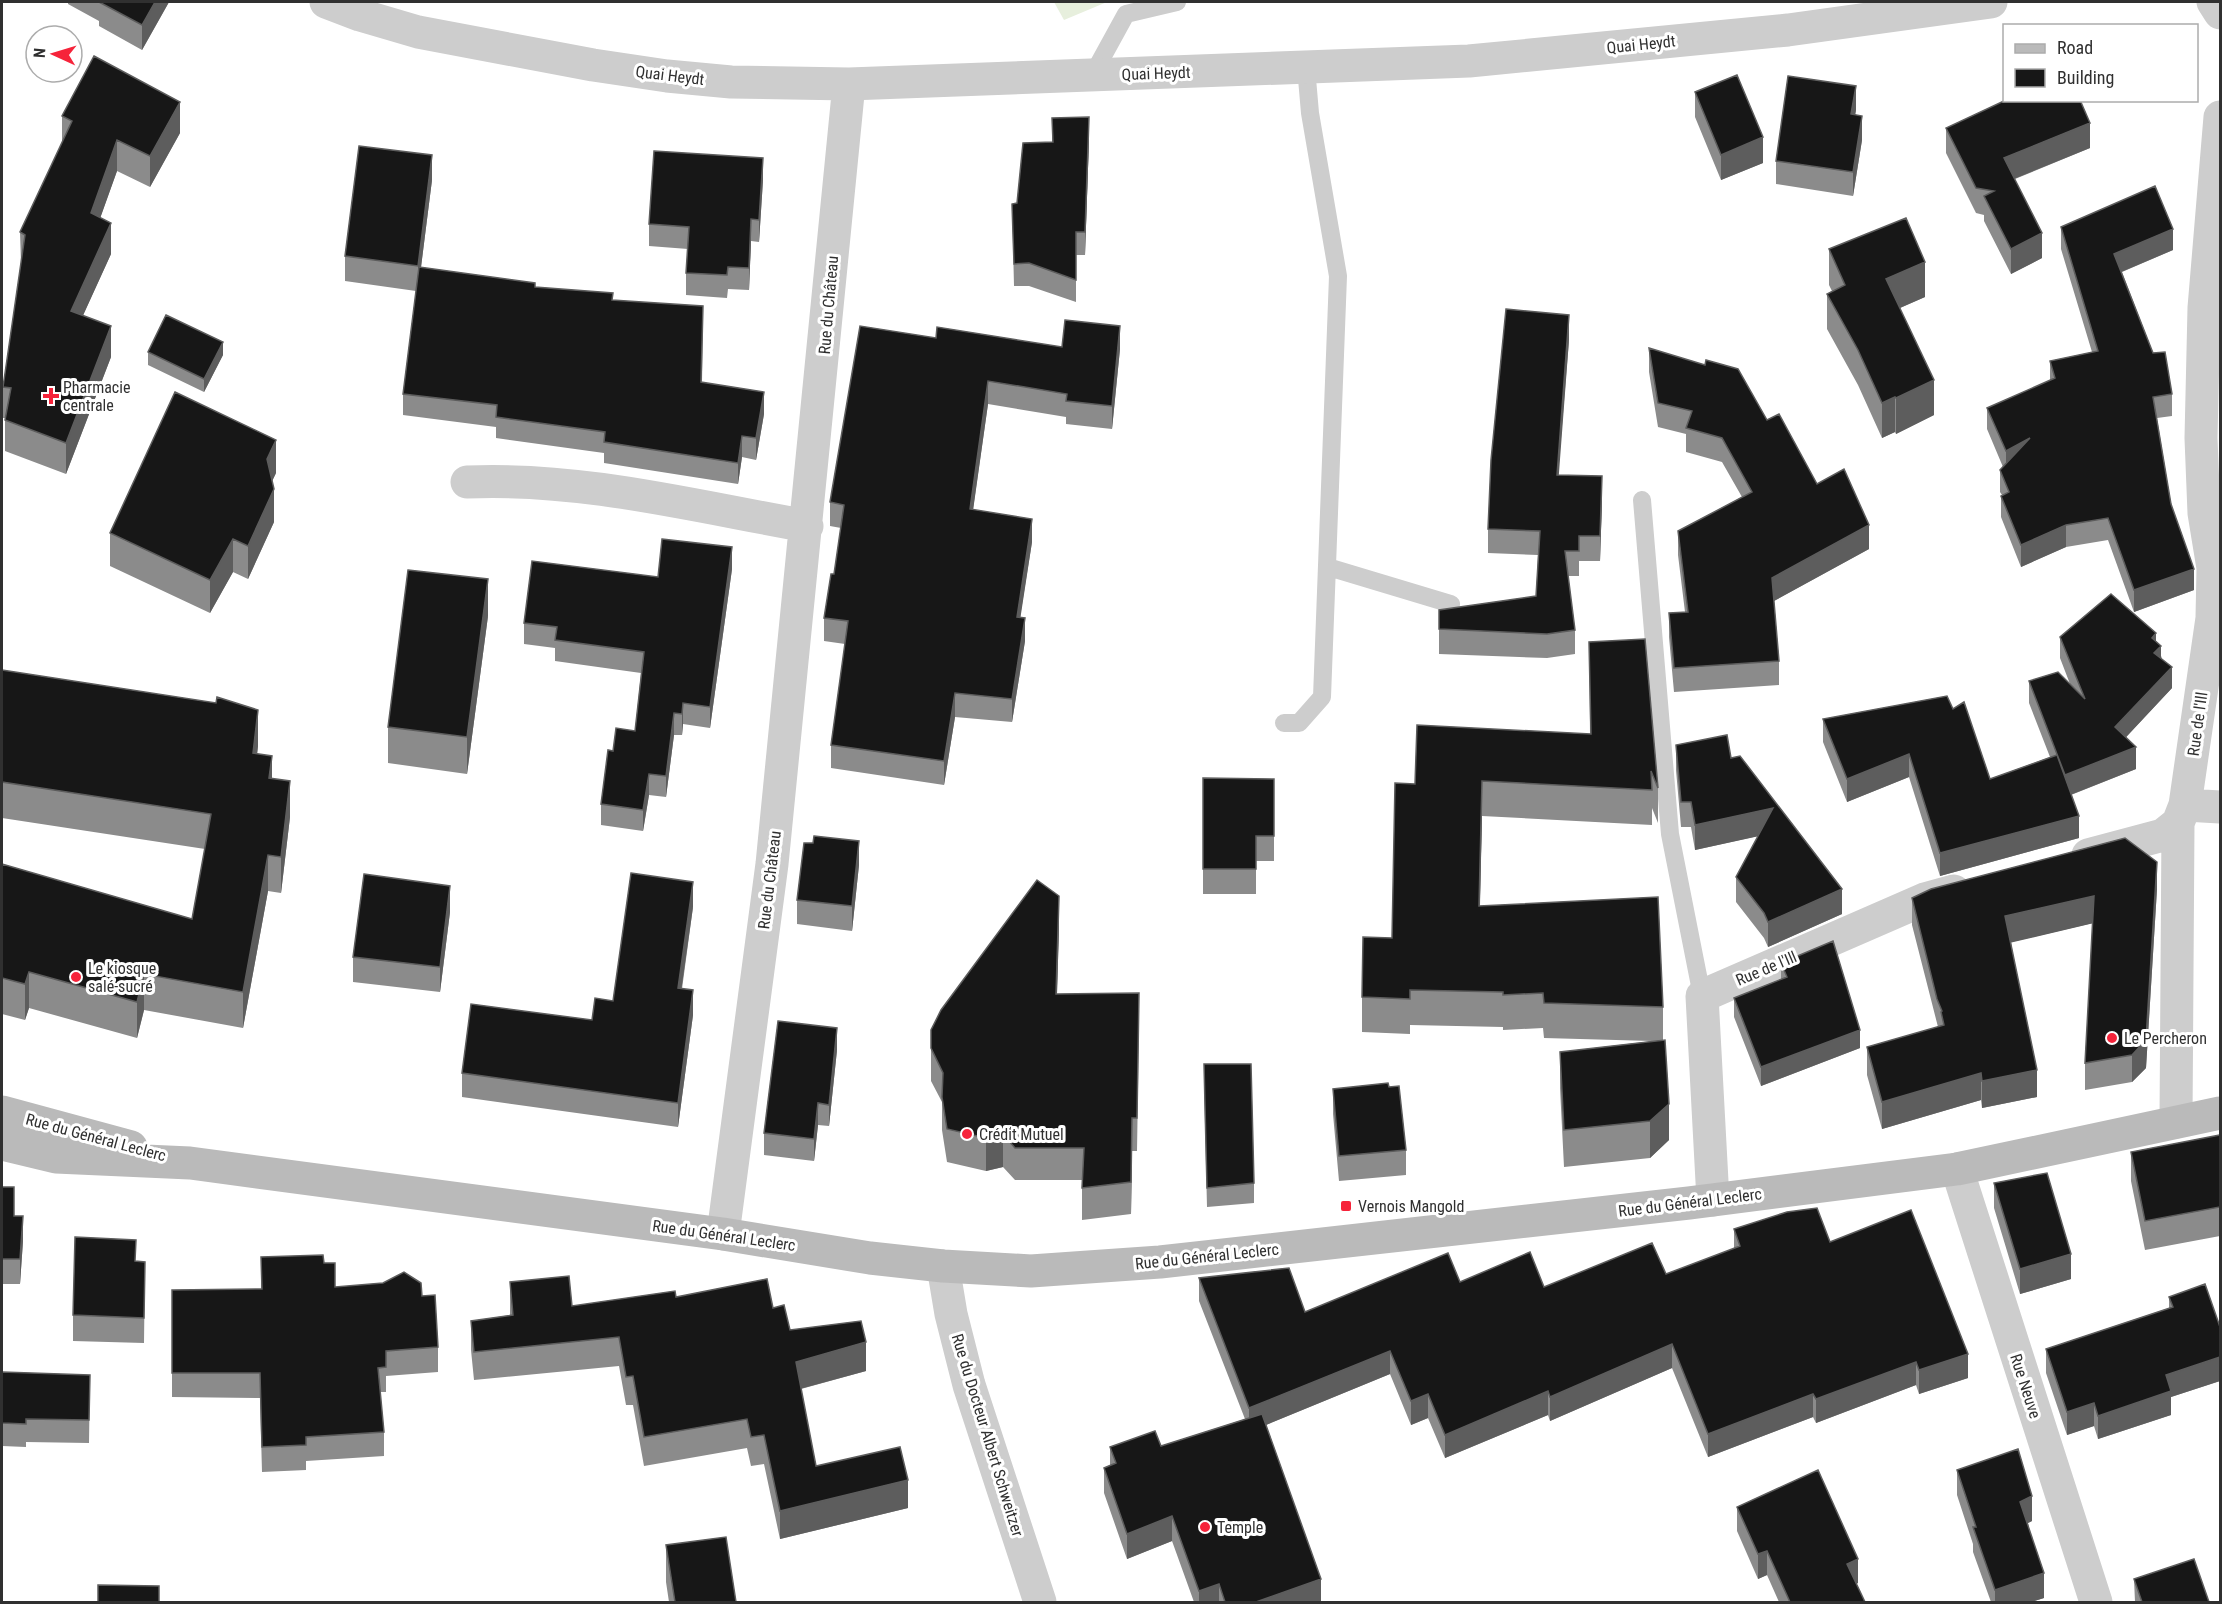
<svg xmlns="http://www.w3.org/2000/svg" width="2222" height="1604" font-family="'Roboto Condensed',sans-serif">
	<rect width="100%" height="100%" fill="#fff"/>
	<!-- green -->
	<path fill="#e7efdd" d="M1054,2H1107L1064,20Z"/>
	<g fill="none" stroke-linecap="round" stroke-linejoin="round">
		<!-- lane -->
		<path stroke="#cdcdcd" stroke-width="18" d="M1092,76L1126,14L1177,2
			M1642,500L1670,834L1702,996
			M1328,567L1451,604
			M1284,723H1299L1322,697L1338,276L1310,113L1306,67"/>
		<!-- street -->
		<path stroke="#cdcdcd" stroke-width="33" d="M326,2L360,15L418,32L593,65L667,76L731,82L849,84L1469,61L1788,30L1991,2
			M2213,2L2220,13
			M467,482C581,477 694,506 807,526
			M2185,805L2220,807
			M2088,855L2163,835L2178,823L2185,805L2212,618L2213,568L2204,513L2201,438L2204,308L2220,117
			M2176,1122L2178,823
			M1957,1169L2096,1602
			M1713,1200L1702,996L1925,899L1954,891
			M723,1234L772,864L849,84
			M943,1266L951,1314L969,1385L1040,1602"/>
		<!-- secondary -->
		<path stroke="#bababa" stroke-width="33" d="M2,1112L131,1147
			M2,1144L56,1157L190,1163L723,1234L870,1258L943,1266L1031,1271L1160,1262L1689,1203L1957,1169L2220,1113"/>
	</g>
	<!-- wall -->
	<path fill="#8b8b8b" d="M68,2H169L142,50L99,26V21L68,4Z
		M835,2H834H874L870,3Z
		M1695,92L1763,163L1721,180L1695,117Z
		M1856,110L1855,115L1862,140L1853,196L1776,184V161Z
		M62,116L180,133L150,187L117,171L100,218L111,254L83,315L111,357L66,474L5,451V418H3V387L21,263L20,232L62,143Z
		M1052,118L1089,140L1085,255H1076V302L1029,286H1014L1012,204L1017,203L1052,142Z
		M1946,128L2090,148L2015,179L2042,258L2011,274L1984,221V215L1976,213L1946,153Z
		M432,180L421,267L613,301L703,327L702,382L764,414L756,460L742,457L738,484L604,463V453L496,438V427L403,415V394L416,291L345,281V256Z
		M763,180L759,242L751,241L749,290L728,289L727,298L686,295V273L688,249L649,246V224Z
		M2061,227L2173,250L2122,272L2153,353L2172,394V416L2157,418L2171,504L2194,590L2134,612L2108,540L2066,547L2021,567L2001,517V496L2002,495L2000,492V470L2003,467L1987,429V408L2050,381V361L2092,352L2061,249Z
		M1829,249L1925,297L1900,308L1934,415L1896,434L1895,432L1882,438L1858,385L1827,329V294L1832,291L1829,285Z
		M936,338L1062,347L1120,349L1112,429L1066,424V417L988,404L973,509L1032,542L1020,617L1025,641L1012,722L955,717L944,785L831,768V745L845,644L824,641V618L834,574L841,528L830,526V502Z
		M1569,340L1558,475L1602,501L1600,561H1579V576H1568L1575,630V654L1547,658L1439,654V610L1536,596L1538,555L1488,553V529Z
		M1649,348L1767,420L1869,549L1774,601L1779,661V685L1674,692L1669,637V613L1685,612L1678,555V531L1742,497L1722,462L1686,452V434L1658,427L1649,372Z
		M148,352L223,355L204,392L148,365Z
		M276,473L272,481L274,522L248,579L233,572L210,613L110,566V533Z
		M732,569L710,728L683,724L682,735H674L666,797L649,795L643,831L601,825V804L635,731L641,673L555,661V648L524,644V623L658,577Z
		M488,616L467,774L388,763V727Z
		M2060,637L2156,641L2172,688L2126,737L2136,769L2071,795L2079,838L1940,876L1909,777L1847,802L1823,742V719L1953,709L1990,779L2050,757L2029,703V681L2070,684L2060,658Z
		M1645,639L1658,788V823L1652,808V825L1482,816L1480,906L1663,1007V1040L1669,1140L1650,1158L1564,1167L1560,1088V1052L1652,1041L1544,1038L1543,1028L1503,1030V1027L1410,1025V1034L1362,1032V997L1392,938L1415,784L1590,734L1589,642Z
		M2,670L258,746L257,754L272,778L290,817L281,893L268,891L243,1028L144,1010L137,1038L29,1008L25,1020L2,1014V864L192,919L205,849L2,818Z
		M1676,745L1731,758L1842,914L1768,947L1764,938L1736,902V877L1758,836L1695,850L1691,827H1681L1676,770Z
		M1203,778L1274,779V861H1256V894H1203Z
		M813,843L859,865L852,931L797,924V900Z
		M2157,889L2146,1068L2132,1082L2085,1090V1063L2093,923L2011,942L2037,1097L1982,1108L1981,1100L1882,1129L1867,1075V1047L1938,1027L1912,925V898Z
		M693,907L682,989L693,1015L678,1127L462,1097V1073L592,1020L613,1001Z
		M450,912L440,992L353,982V957Z
		M1059,928L1057,994L1139,1026L1137,1151H1132L1131,1214L1082,1220V1180H1015L1003,1167L986,1171L947,1162L942,1130V1102L931,1081V1030Z
		M1781,963L1860,1048L1761,1086L1734,1017V998L1781,979Z
		M837,1050L829,1126L818,1125L814,1161L764,1155V1133Z
		M1204,1084L1254,1183V1203L1207,1207Z
		M1389,1087L1406,1150V1175L1339,1181L1333,1114V1089Z
		M2220,1135V1236L2145,1250L2131,1181V1152Z
		M1994,1183L2071,1279L2020,1294L1994,1208Z
		M2,1187L14,1216L23,1241L20,1284H2Z
		M1734,1229L1830,1242L1968,1378L1919,1394L1916,1385L1816,1423L1813,1417L1708,1457L1672,1368L1550,1421L1548,1415L1445,1458L1428,1418L1411,1425L1390,1374L1266,1425L1321,1602H1194L1172,1541L1127,1559L1104,1493V1468L1110,1465V1447L1161,1446L1245,1419L1199,1301V1278L1305,1312L1460,1282L1544,1287L1666,1274L1734,1249Z
		M261,1257L324,1263L335,1287L422,1296L438,1347V1372L386,1376V1392H380L384,1432V1456L306,1461V1470L262,1472L260,1398L172,1397V1290L261,1289Z
		M136,1261L145,1262L144,1343L73,1341V1315Z
		M510,1282L572,1306L676,1297L773,1308L790,1330L866,1371L801,1389L816,1466L908,1508L780,1539L764,1464L751,1466L747,1448L644,1466L633,1405H626L619,1366L474,1380L471,1350V1321L510,1315Z
		M2169,1297L2220,1327V1381L2171,1397V1415L2098,1439L2094,1426L2067,1435L2046,1373V1349L2169,1308Z
		M2,1372L90,1375L89,1443L26,1442V1447L2,1446Z
		M1957,1470L2032,1521L2028,1523L2044,1598L2031,1602H1991L1973,1552V1544L1957,1495Z
		M1737,1507L1858,1583L1856,1584L1865,1602H1779L1767,1575L1758,1579L1737,1531Z
		M666,1545L736,1602H669L666,1582Z
		M2134,1579L2209,1602H2135Z"/>
	<!-- shaded-wall -->
	<path fill="#5d5d5d" d="M155,2H169L142,50V25Z
		M1856,86V110L1851,138V114Z
		M180,102V133L150,187V156Z
		M1862,116V140L1853,196V172Z
		M1089,117V140L1085,255V232Z
		M2090,123V148L2004,183V158Z
		M1763,137V163L1721,180V155Z
		M117,140V171L91,244V213Z
		M432,155V180L418,291V266Z
		M763,158V180L759,242V220Z
		M751,219V241L749,290V268Z
		M111,223V254L71,342V311Z
		M2173,229V250L2114,275V254Z
		M2042,233V258L2011,274V249Z
		M1925,262V297L1886,314V279Z
		M1569,315V340L1557,499V475Z
		M111,326V357L66,474V443Z
		M1120,326V349L1112,429V406Z
		M223,342V355L204,392V379Z
		M1934,380V415L1896,434V398Z
		M988,381V404L970,532V509Z
		M764,392V414L756,460V438Z
		M1895,397V432L1882,438V403Z
		M742,436V457L738,484V463Z
		M2030,438L2006,473V451Z
		M276,440V473L267,492V459Z
		M1602,476V501L1600,561V536Z
		M274,489V522L248,579V546Z
		M1032,519V542L1017,640V617Z
		M1869,525V549L1772,602V578Z
		M2066,525V547L2021,567V545Z
		M233,539V572L210,613V580Z
		M732,547V569L710,728V707Z
		M2194,569V590L2134,612V590Z
		M488,579V616L467,774V737Z
		M1025,618V641L1012,722V699Z
		M2156,633V651L2161,646V667L2154,675L2152,638Z
		M2172,667V688L2115,749V727Z
		M955,693V717L944,785V761Z
		M683,703V724L682,735V714Z
		M258,710V746L253,789V753Z
		M674,713V735L666,797V776Z
		M2136,747V769L2065,797V775Z
		M1909,754V777L1847,802V779Z
		M272,756V792L269,778Z
		M649,774V795L643,831V810Z
		M290,781V817L281,893V857Z
		M1482,781V816L1479,941V906Z
		M1773,808V833L1695,850V825Z
		M2079,816V838L1940,876V853Z
		M859,841V865L852,931V906Z
		M268,855V891L243,1028V992Z
		M2157,862V889L2146,1068L2132,1082V1055Z
		M693,882V907L678,1013V988Z
		M450,886V912L440,992V967Z
		M1842,889V914L1768,947V922Z
		M1059,896V928L1056,1026V994Z
		M2094,896V923L2005,944V916Z
		M29,972V1008L25,1020V984Z
		M144,974V1010L137,1038V1002Z
		M693,990V1015L678,1127V1103Z
		M837,1028V1050L829,1126V1105Z
		M1860,1030V1048L1761,1086V1067Z
		M2037,1070V1097L1982,1108V1081Z
		M1981,1073V1100L1882,1129V1102Z
		M818,1103V1125L814,1161V1139Z
		M1669,1104V1140L1650,1158V1121Z
		M1132,1118V1151L1131,1214V1182Z
		M1003,1134V1167L986,1171V1138Z
		M23,1216V1241L20,1284V1259Z
		M2071,1254V1279L2020,1294V1269Z
		M866,1342V1371L796,1390V1362Z
		M1672,1344V1368L1550,1421V1397Z
		M1390,1351V1374L1249,1432V1408Z
		M1968,1354V1378L1919,1394V1370Z
		M2220,1357V1381L2171,1397V1415L2098,1439V1416L2166,1375Z
		M1916,1362V1385L1816,1423V1399Z
		M1548,1391V1415L1445,1458V1435Z
		M1428,1394V1418L1411,1425V1401Z
		M1813,1394V1417L1708,1457V1434Z
		M2094,1403V1426L2067,1435V1412Z
		M908,1480V1508L780,1539V1511Z
		M2032,1496V1521L2020,1527V1502Z
		M1172,1516V1541L1127,1559V1534Z
		M1767,1551V1575L1758,1579V1554Z
		M1858,1559V1583L1847,1588V1564Z
		M2044,1573V1598L2031,1602H1995V1590Z
		M1321,1579V1602H1256Z
		M1219,1584V1602H1199V1591Z"/>
	<!-- building -->
	<path fill="#171717" stroke="#5d5d5d" stroke-width="1.5" d="M99,2H155L142,25Z
		M94,56L180,102L150,156L117,140L91,213L111,223L71,311L111,326L66,443L5,420L11,388L3,387L25,235L20,232L72,121L62,116Z
		M1737,75L1763,137L1721,155L1695,92Z
		M1788,76L1856,86L1851,114L1862,116L1853,172L1776,161Z
		M2006,100H2080L2090,123L2004,158L2042,233L2011,249L1984,196L1994,191L1976,188L1946,128Z
		M1089,117L1085,232H1076V280L1029,263L1014,264L1012,204L1017,203L1023,143L1053,142L1052,118Z
		M359,146L432,155L418,266L345,256Z
		M654,151L763,158L759,220L751,219L749,268L728,267L727,275L686,273L689,227L649,224Z
		M2155,186L2173,229L2114,254L2153,353L2165,352L2172,394L2153,397L2171,504L2194,569L2134,590L2108,518L2066,525L2021,545L2001,496L2009,492L2000,470L2030,438L2006,451L1987,408L2055,378L2050,361L2098,351L2061,227Z
		M1906,218L1925,262L1886,279L1934,380L1896,398L1895,397L1882,403L1858,350L1827,294L1845,285L1829,249Z
		M419,267L535,283V287L613,293L612,300L703,306L701,382L764,392L756,438L742,436L738,463L604,442L605,432L496,417L497,405L403,394Z
		M1506,309L1569,315L1557,475L1602,476L1600,536H1579V551H1565L1575,630L1547,634L1439,629V610L1536,596L1540,531L1488,529L1491,460Z
		M166,315L223,342L204,379L148,352Z
		M1065,320L1120,326L1112,406L1066,401L1067,394L988,381L970,509L1032,519L1017,617L1025,618L1012,699L955,693L944,761L831,745L848,621L824,618L831,574H834L844,505L830,502L860,326L936,338L937,327L1062,347Z
		M1649,348L1705,365L1706,360L1738,369L1767,420L1779,414L1817,484L1844,469L1869,525L1772,578L1779,661L1674,668L1669,613L1688,612L1678,531L1752,492L1722,438L1686,428L1692,411L1658,403Z
		M175,392L276,440L267,459L274,489L248,546L233,539L210,580L110,533Z
		M662,539L732,547L710,707L683,703L682,714L674,713L666,776L649,774L643,810L601,804L608,750L613,751L616,728L635,731L644,652L555,640L557,627L524,623L532,561L658,577Z
		M408,570L488,579L467,737L388,727Z
		M2111,594L2156,633L2152,638L2161,646L2154,653L2172,667L2115,727L2136,747L2065,775L2029,681L2058,672L2085,699L2060,637Z
		M1645,639L1658,788L1651,771L1652,790L1482,781L1479,906L1658,897L1663,1007L1544,1003L1543,993L1503,995V992L1410,990V999L1362,997L1363,937L1392,938L1395,783L1415,784L1417,725L1591,734L1589,642Z
		M2,670L216,703L217,697L258,710L253,753L272,756L269,778L290,781L281,857L268,855L243,992L144,974L137,1002L29,972L25,984L2,978V864L192,919L211,814L2,782Z
		M1947,696L1953,709L1964,702L1990,779L2057,755L2079,816L1940,853L1909,754L1847,779L1823,719Z
		M1727,735L1731,758L1740,756L1842,889L1768,922L1764,913L1736,877L1773,808L1695,825L1691,802H1681L1676,745Z
		M1203,778L1274,779V836H1256V869H1203Z
		M814,836L859,841L852,906L797,900L804,843H813Z
		M2125,838L2157,862L2146,1040L2132,1055L2085,1063L2094,896L2005,916L2037,1070L1982,1081L1981,1073L1882,1102L1867,1047L1944,1025L1941,1012L1942,1011L1937,999L1912,898L1931,889Z
		M631,873L693,882L678,988L693,990L678,1103L462,1073L471,1004L592,1020L595,998L613,1001Z
		M364,874L450,886L440,967L353,957Z
		M1037,880L1059,896L1056,994L1139,993L1137,1118H1132L1131,1182L1082,1188L1084,1148H1015L1003,1134L986,1138L947,1129L942,1097L943,1073L931,1048V1030L941,1010Z
		M1833,941L1860,1030L1761,1067L1734,998L1787,977L1781,963Z
		M778,1021L837,1028L829,1105L818,1103L814,1139L764,1133Z
		M1665,1040L1669,1104L1650,1121L1564,1130L1560,1052Z
		M1204,1064H1251L1254,1183L1207,1188Z
		M1388,1083L1389,1087L1399,1086L1406,1150L1339,1156L1333,1089Z
		M2220,1135V1207L2145,1221L2131,1152Z
		M2047,1173L2071,1254L2020,1269L1994,1183Z
		M2,1187H14V1216H23L20,1259H2Z
		M1817,1208L1830,1242L1911,1210L1968,1354L1919,1370L1916,1362L1816,1399L1813,1394L1708,1434L1672,1344L1550,1397L1548,1391L1445,1435L1428,1394L1411,1401L1390,1351L1249,1408L1199,1278L1289,1268L1305,1312L1448,1253L1460,1282L1530,1252L1544,1287L1652,1243L1666,1274L1740,1246L1734,1229L1787,1212Z
		M75,1237L136,1240L135,1261L145,1262L144,1318L73,1315Z
		M323,1255L324,1263H335V1287L383,1283L404,1272L421,1283L422,1296L435,1295L438,1347L386,1351V1367L378,1368L384,1432L306,1437V1445L262,1447L260,1373H172V1290L262,1289L261,1257Z
		M569,1276L572,1306L675,1291L676,1297L767,1279L773,1308L784,1305L790,1330L861,1321L866,1342L796,1362L816,1466L900,1447L908,1480L780,1511L764,1435L751,1437L747,1419L644,1437L633,1376L626,1377L619,1337L474,1352L471,1321L513,1315L510,1282Z
		M2205,1284L2220,1327V1357L2166,1375L2171,1391L2098,1416L2094,1403L2067,1412L2046,1349L2173,1307L2169,1297Z
		M2,1372L90,1375L89,1420L26,1419V1424L2,1423Z
		M1262,1414L1321,1579L1256,1602H1225L1219,1584L1199,1591L1172,1516L1127,1534L1104,1468L1116,1463L1110,1447L1155,1431L1161,1446Z
		M2018,1449L2032,1496L2020,1502L2044,1573L1995,1590L1973,1527H1976L1957,1470Z
		M1818,1470L1858,1559L1847,1564L1865,1602H1790L1767,1551L1758,1554L1737,1507Z
		M726,1537L736,1602H675L666,1545Z
		M2194,1559L2209,1602H2142L2134,1579Z
		M98,1585L159,1586V1602H98Z"/>
	<!-- markers -->
	<g fill="#f6233a" stroke="#fff" stroke-width="2">
		<path d="M48 387h6v6h6v6h-6v6h-6v-6h-6v-6h6z"/>
		<circle cx="76" cy="977" r="6"/>
		<circle cx="2112" cy="1038" r="6"/>
		<circle cx="967" cy="1134" r="6"/>
		<rect x="1340" y="1200" width="12" height="12" rx="3"/>
		<circle cx="1205" cy="1527" r="6"/>
	</g>
	<g text-anchor="middle" stroke-width="6" stroke-linejoin="round" paint-order="stroke">
		<!-- street labels -->
		<g font-size="16" fill="#303030" stroke="#fff">
			<text transform="translate(1641 44) rotate(-6)" y="6">Quai Heydt</text>
			<text transform="translate(1156 73) rotate(-2)" y="6">Quai Heydt</text>
			<text transform="translate(670 75) rotate(7)" y="6">Quai Heydt</text>
			<text transform="translate(828 305) rotate(-85)" y="6">Rue du Château</text>
			<text transform="translate(2197 724) rotate(-82)" y="6">Rue de l'Ill</text>
			<text transform="translate(769 880) rotate(-83)" y="6">Rue du Château</text>
			<text transform="translate(1766 968) rotate(-23)" y="6">Rue de l'Ill</text>
			<text transform="translate(96 1137) rotate(15)" y="6">Rue du Général Leclerc</text>
			<text transform="translate(1690 1202) rotate(-7)" y="6">Rue du Général Leclerc</text>
			<text transform="translate(724 1235) rotate(8)" y="6">Rue du Général Leclerc</text>
			<text transform="translate(1207 1256) rotate(-6)" y="6">Rue du Général Leclerc</text>
			<text transform="translate(2026 1386) rotate(72)" y="6">Rue Neuve</text>
			<text transform="translate(988 1435) rotate(73)" y="6">Rue du Docteur Albert Schweitzer</text>
		</g>
		<!-- poi labels -->
		<g font-size="16" fill="#303030" stroke="#fff" text-anchor="start">
			<text x="63" y="393">Pharmacie<tspan x="63" dy="18">centrale</tspan></text>
			<text x="88" y="974">Le kiosque<tspan x="88" dy="18">salé-sucré</tspan></text>
			<text x="2124" y="1044">Le Percheron</text>
			<text x="979" y="1140">Crédit Mutuel</text>
			<text x="1358" y="1212">Vernois Mangold</text>
			<text x="1217" y="1533">Temple</text>
		</g>
	</g>
	<!-- border -->
	<rect width="2222" height="1604" fill="none" stroke="#303030" stroke-width="6"/>
	<!-- legend -->
	<rect x="2003" y="24" width="195" height="78" fill="#ffffff" stroke="#acacac" stroke-width="1.5"/>
	<rect x="2015" y="44" width="30" height="9" fill="#bababa" stroke="#acacac" stroke-width="1.5"/>
	<text x="2057" y="54" font-size="18" fill="#303030">Road</text>
	<rect x="2015" y="69" width="30" height="18" fill="#171717" stroke="#acacac" stroke-width="1.5"/>
	<text x="2057" y="84" font-size="18" fill="#303030">Building</text>
	<!-- north arrow -->
	<g transform="translate(54 54) rotate(274)"><circle r="28" fill="#ffffff" stroke="#acacac" stroke-width="1.5"/>
	<path d="M0-4.5L10 22L0 15L-10 22Z" fill="#f6233a"/>
	<text y="-9" font-size="16" font-weight="bold" text-anchor="middle" fill="#303030">N</text>
	</g>
</svg>
